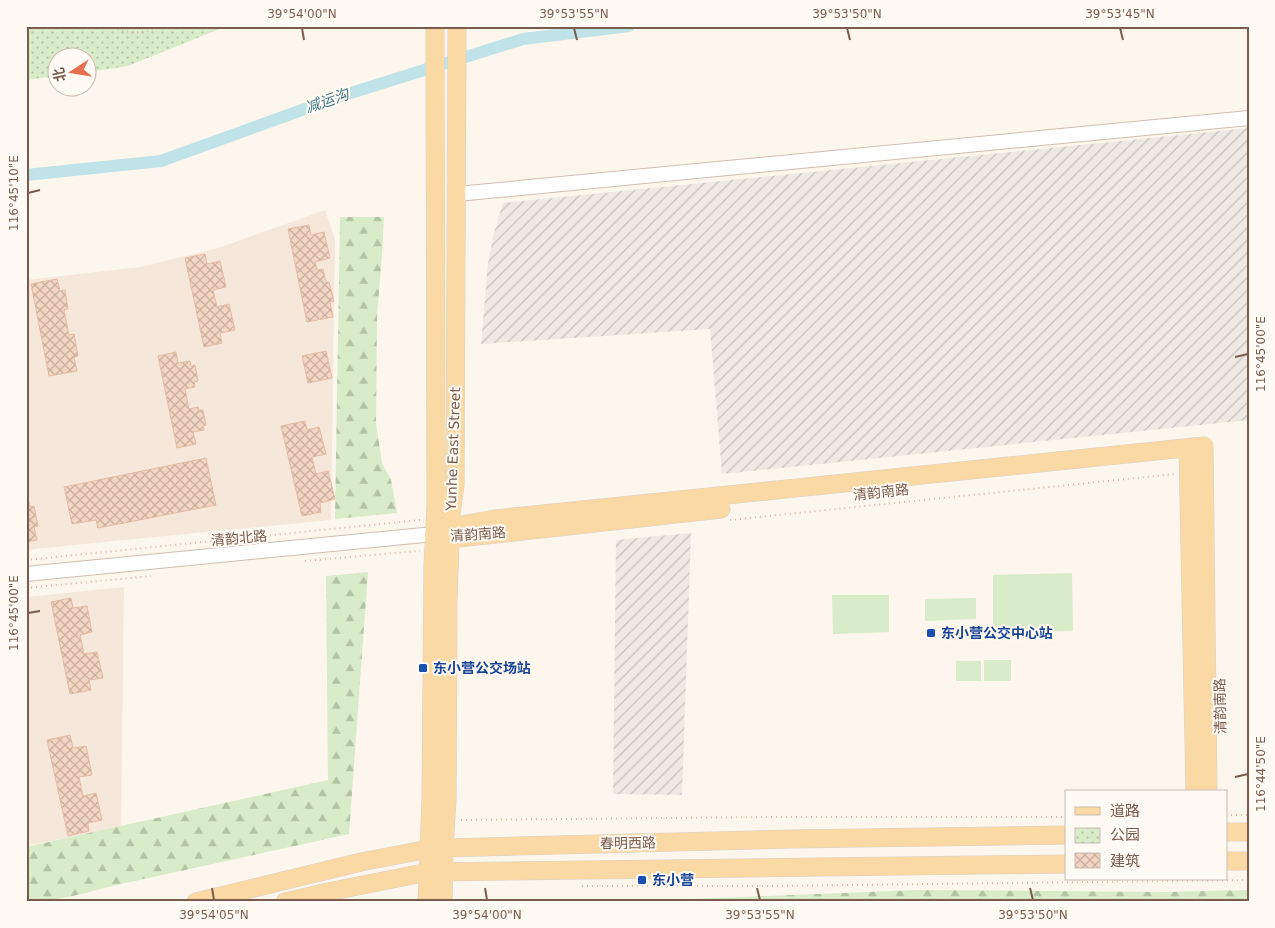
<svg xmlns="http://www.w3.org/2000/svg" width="1275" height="928" font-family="'DejaVu Sans','Noto Sans SC',sans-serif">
	<defs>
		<pattern id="industrial-furrows" width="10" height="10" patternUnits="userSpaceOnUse" patternTransform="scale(1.25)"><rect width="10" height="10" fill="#efe9e4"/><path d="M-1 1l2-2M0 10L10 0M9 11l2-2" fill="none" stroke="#c7c0bb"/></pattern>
		<pattern id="forest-firs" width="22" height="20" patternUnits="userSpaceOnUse" patternTransform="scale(1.25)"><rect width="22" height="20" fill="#d8ecc9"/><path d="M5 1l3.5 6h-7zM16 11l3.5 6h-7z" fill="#b4c2a5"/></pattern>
		<pattern id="park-dots" width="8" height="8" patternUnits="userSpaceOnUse" patternTransform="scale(1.25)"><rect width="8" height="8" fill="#d8ecc9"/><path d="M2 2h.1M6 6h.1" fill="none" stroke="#b4c2a5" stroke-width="1.8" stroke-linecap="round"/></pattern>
		<pattern id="building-cross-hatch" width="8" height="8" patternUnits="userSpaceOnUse" patternTransform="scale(1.25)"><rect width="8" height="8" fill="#f3d5c3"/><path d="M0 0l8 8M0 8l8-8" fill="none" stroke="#cab0a1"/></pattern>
	</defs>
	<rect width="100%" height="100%" fill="#fdf6ec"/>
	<!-- residential -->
	<path fill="#f5e8da" d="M325,210L335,240L331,520L114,541L26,550V280L140,267L218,248Z
		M124,587L121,827L26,846V597Z"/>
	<!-- industrial -->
	<path fill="url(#industrial-furrows)" d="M1249,128V420L722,474L710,329L481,344L488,263L494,233L503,203Z
		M691,533L682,795L613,794L616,540Z"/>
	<!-- forest -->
	<path fill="url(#forest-firs)" d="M340,217H384L382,254L377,317L376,423L382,463L391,480L397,513L335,519Z
		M368,572L349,834C276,850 203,866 130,882C96,889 61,902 26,902V847L328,780L326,576Z
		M916,890L1165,892L1249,890V902H617Z"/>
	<!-- park -->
	<path fill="url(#park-dots)" d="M26,26H227L128,66L88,72V58H58L57,76L26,80Z"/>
	<!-- garden -->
	<path fill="#d8ecc9" d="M1072,573L1073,631L993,633V575Z
		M832,595H889V632L833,634Z
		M976,598V619L925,621V599Z
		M984,660H1011V681H984Z
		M956,661H981V681H956Z"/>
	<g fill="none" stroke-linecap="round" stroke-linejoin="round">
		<!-- canal -->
		<path stroke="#bfe3e8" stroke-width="12" d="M26,175L161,161L335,98L523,39L629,26"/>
	</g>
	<!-- building -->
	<path fill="url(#building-cross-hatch)" stroke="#e6bba3" d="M309,225L311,235L324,232L330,258L315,262L317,270L323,269L326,282H329L334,301L330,302L333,317L307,322L288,229Z
		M205,254L207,264L220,261L226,287L213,290L217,307L229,304L235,330L220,333L222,343L204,347L185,258Z
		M57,279L60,291L65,290L68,309L64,310L69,335L74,334L78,356L74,357L77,371L49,376L31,284Z
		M326,351L332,378L308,383L302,356Z
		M176,352L178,363L190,361L191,366L195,365L198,381L194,382L195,387L185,389L189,409L198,407L199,410H203L206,425L203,426L204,430L193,432L196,444L177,448L158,356Z
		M305,421L307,430L319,427L326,454L312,457L316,474L328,471L335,499L320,503L321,512L302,516L281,426Z
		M206,458L216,505L98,528L96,520L72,524L64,487Z
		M26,490L30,507L34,506L38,526L34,527L37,540L26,542Z
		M71,598L73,608L87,606L92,632L80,635L84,654L97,652L103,678L89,680L91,690L70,694L51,602Z
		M70,735L73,748L86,746L92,775L79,777L83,796L96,793L102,820L88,823L89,831L68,836L47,740Z"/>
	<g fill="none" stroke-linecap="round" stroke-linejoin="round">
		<defs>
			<path id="minor" d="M457,194L1249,118
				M26,574L434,534"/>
			<path id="major" d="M1188,448L1195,792
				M434,534L450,527L495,519L1204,446L1208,792
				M439,535L450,539L721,509
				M1226,832H1249
				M1226,861H1249
				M196,902L361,862L429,849L444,848L790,839L1066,835
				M285,902L328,892L428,872L1066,864
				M427,902L431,801L433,566L436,504L435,26
				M443,902L444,848L447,800L448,599L451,514L455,485L457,26"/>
		</defs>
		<!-- minor casing -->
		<use href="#minor" stroke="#d1beb0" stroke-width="16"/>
		<!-- major casing -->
		<use href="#major" stroke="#dad1cd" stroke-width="19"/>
		<!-- path -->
		<path stroke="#d9b8a5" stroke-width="2" stroke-dasharray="1 4" stroke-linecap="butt" d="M108,26C127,34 141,35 160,26
			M730,520L1175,474
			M26,560L420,520
			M305,561L405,552L420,551
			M26,588L151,576
			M1226,815H1249
			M461,820L772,817H1066
			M582,886H773L1249,880"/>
		<!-- minor -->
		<use href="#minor" stroke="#fff" stroke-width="14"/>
		<!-- major -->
		<use href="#major" stroke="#fbd9a5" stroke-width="18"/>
	</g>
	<!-- ticks -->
	<path fill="none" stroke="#7a5c4d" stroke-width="2" d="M302,28L304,40M574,28L577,40M847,28L850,40M1120,28L1123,40M28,193L40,190M1235,357L1248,354M28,613L40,611M1235,777L1248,774M212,888L214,900M485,888L487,900M757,888L760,900M1030,888L1033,900"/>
	<!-- markers -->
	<g fill="#1a4fb4" stroke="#fffaf3" stroke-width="2">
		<rect x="926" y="628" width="10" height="10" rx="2.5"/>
		<rect x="418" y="663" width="10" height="10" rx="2.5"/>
		<rect x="637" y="875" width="10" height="10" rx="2.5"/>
	</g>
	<g text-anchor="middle" stroke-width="4" stroke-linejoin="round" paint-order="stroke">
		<!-- street labels -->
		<g font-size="14" fill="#7a5c4d" stroke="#fffaf3">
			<text transform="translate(453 449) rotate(-88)" y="5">Yunhe East Street</text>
			<text transform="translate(881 492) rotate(-6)" y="5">清韵南路</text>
			<text transform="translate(478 534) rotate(-4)" y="5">清韵南路</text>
			<text transform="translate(239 538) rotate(-5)" y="5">清韵北路</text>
			<text transform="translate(1220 706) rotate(-91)" y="5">清韵南路</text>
			<text transform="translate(628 843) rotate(-1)" y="5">春明西路</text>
		</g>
		<!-- transit labels -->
		<g font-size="14" font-weight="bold" fill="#164399" stroke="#fffaf3" text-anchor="start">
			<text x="941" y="638">东小营公交中心站</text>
			<text x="433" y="673">东小营公交场站</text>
			<text x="652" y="885">东小营</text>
		</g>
		<!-- water labels -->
		<g font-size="15" font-style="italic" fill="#437c86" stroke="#fffaf3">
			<text transform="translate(327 101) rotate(-19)" y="5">减运沟</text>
		</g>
	</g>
	<!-- border -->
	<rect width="1275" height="928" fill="none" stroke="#fffaf3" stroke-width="55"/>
	<!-- legend -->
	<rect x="1065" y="790" width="162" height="90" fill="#fffaf3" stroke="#cabbb1"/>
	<rect x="1075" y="807" width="25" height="8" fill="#fbd9a5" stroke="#cabbb1"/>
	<text x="1110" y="816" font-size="15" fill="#7a5c4d">道路</text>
	<rect x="1075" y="828" width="25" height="15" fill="url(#park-dots)" stroke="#cabbb1"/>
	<text x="1110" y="840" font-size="15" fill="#7a5c4d">公园</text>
	<rect x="1075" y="853" width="25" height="15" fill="url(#building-cross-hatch)" stroke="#cabbb1"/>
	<text x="1110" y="866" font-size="15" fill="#7a5c4d">建筑</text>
	<!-- north arrow -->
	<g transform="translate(72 72) rotate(258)"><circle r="24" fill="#fffaf3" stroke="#cabbb1"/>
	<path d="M0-4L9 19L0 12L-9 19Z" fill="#e76f51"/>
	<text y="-8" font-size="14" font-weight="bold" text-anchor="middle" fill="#7a5c4d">北</text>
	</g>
	<rect x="28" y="28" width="1220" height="872" fill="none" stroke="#7a5c4d" stroke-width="2"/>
	<g font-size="12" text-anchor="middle" fill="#7a5c4d">
		<text x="302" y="18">39°54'00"N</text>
		<text x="574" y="18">39°53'55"N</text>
		<text x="847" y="18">39°53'50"N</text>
		<text x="1120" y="18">39°53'45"N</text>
		<text transform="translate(14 193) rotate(-90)" y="4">116°45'10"E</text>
		<text transform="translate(1261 354) rotate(-90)" y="4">116°45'00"E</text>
		<text transform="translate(14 613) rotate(-90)" y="4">116°45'00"E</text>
		<text transform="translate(1261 774) rotate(-90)" y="4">116°44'50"E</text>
		<text x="214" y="919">39°54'05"N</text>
		<text x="487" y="919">39°54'00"N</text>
		<text x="760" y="919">39°53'55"N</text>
		<text x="1033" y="919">39°53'50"N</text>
	</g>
</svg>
